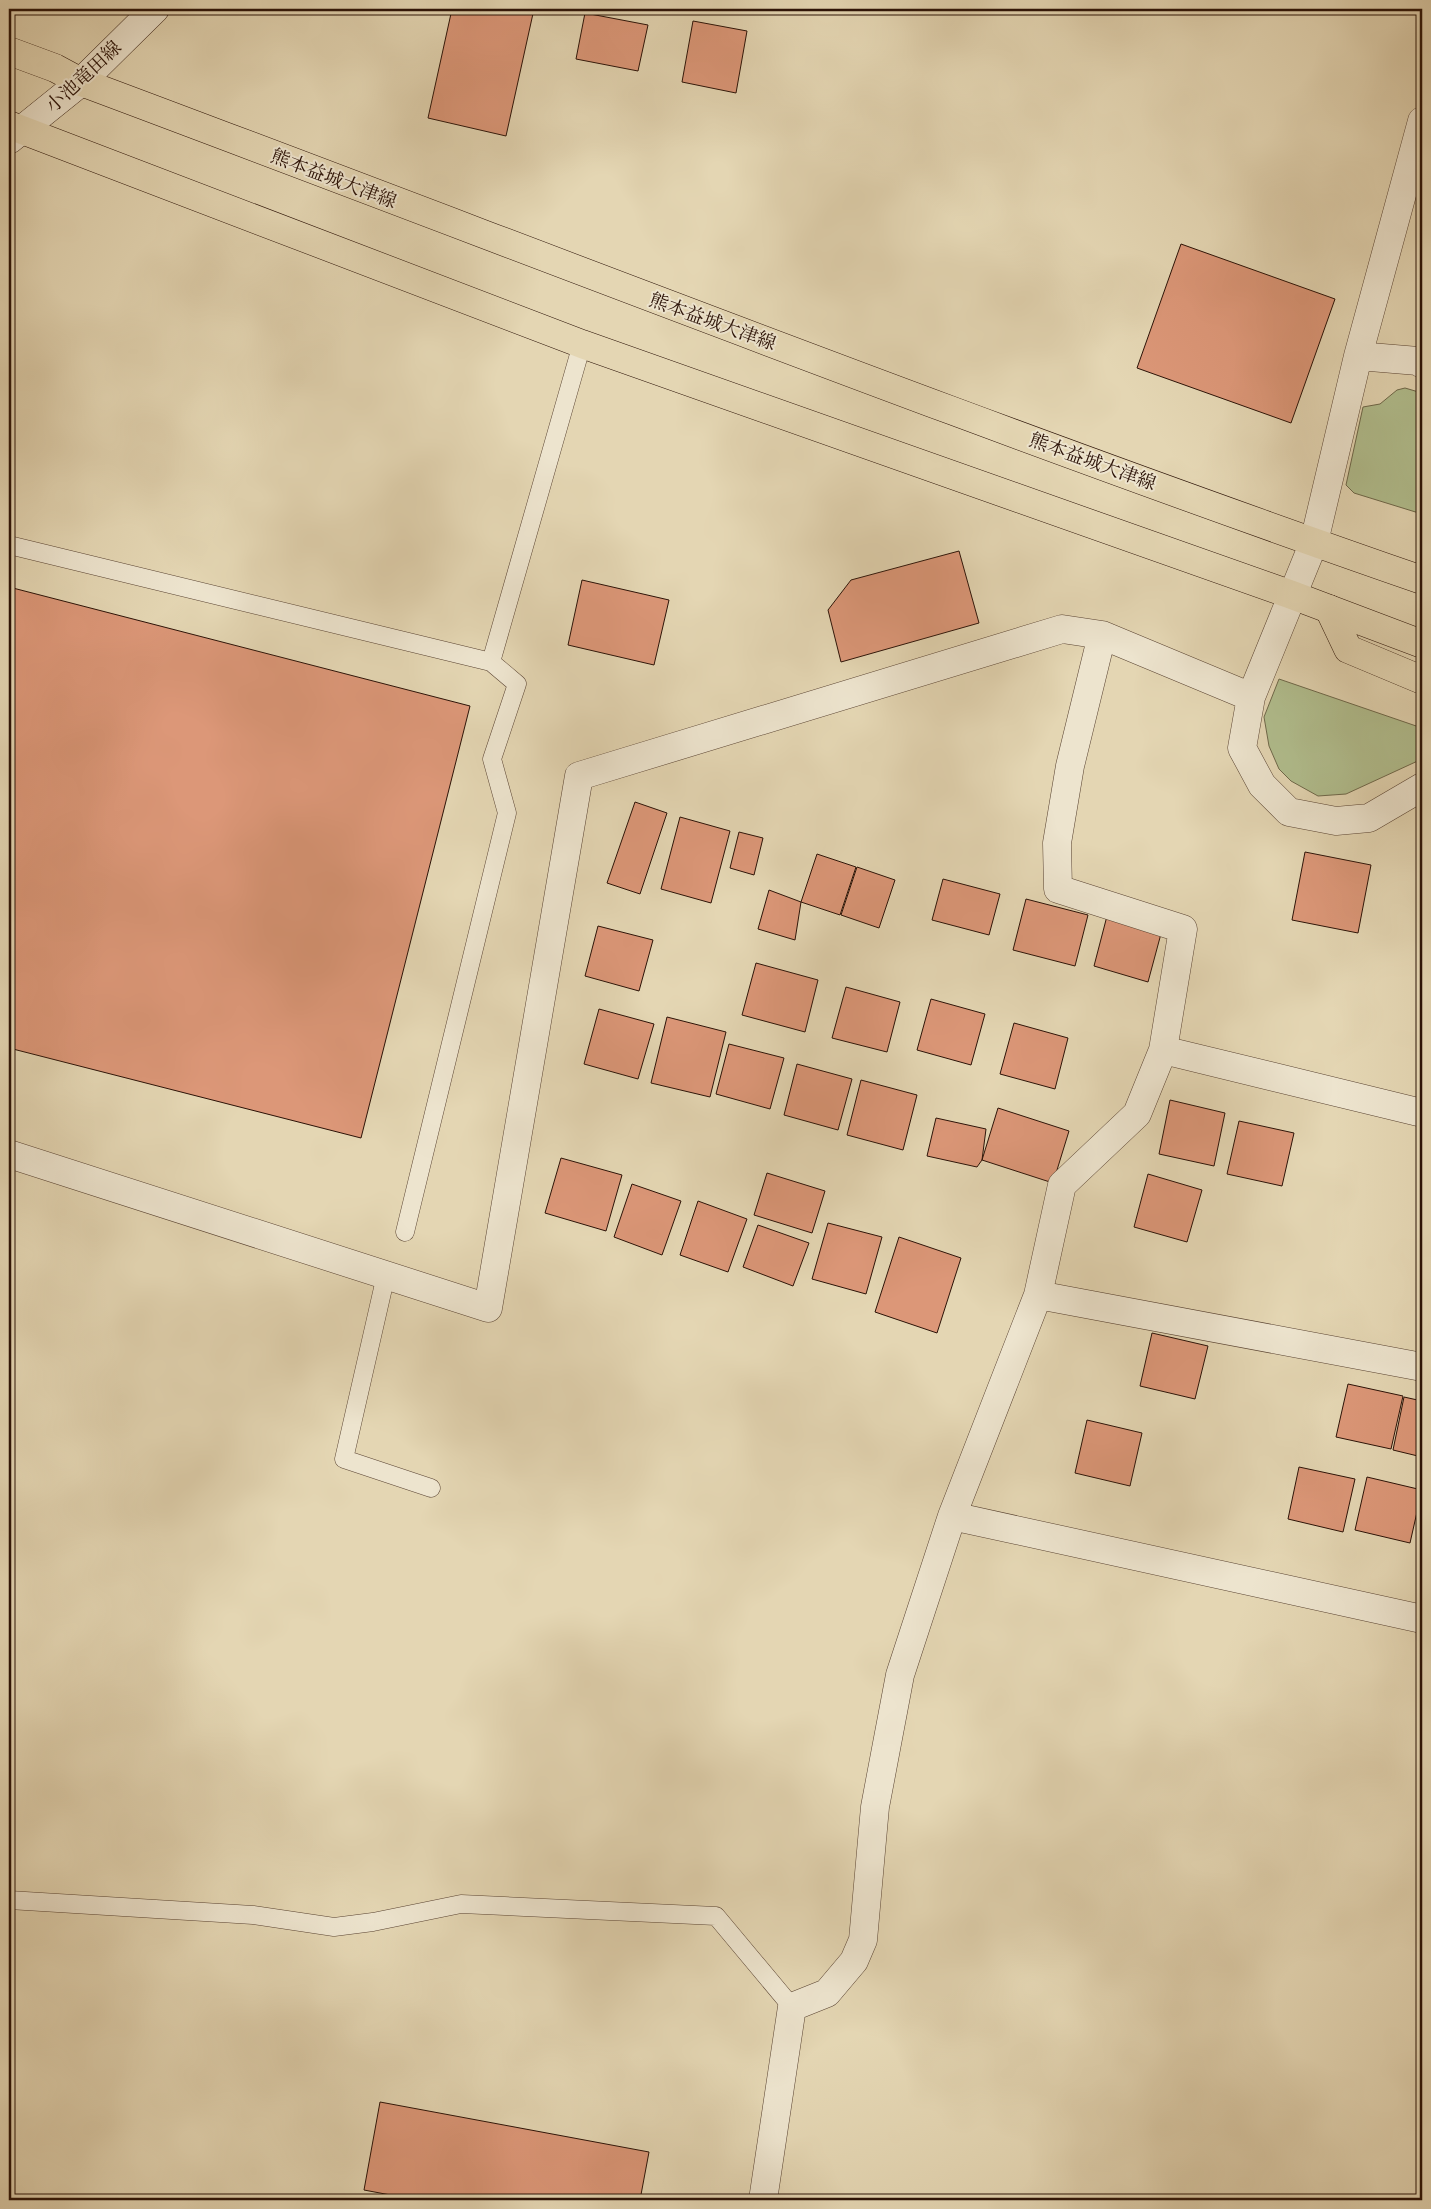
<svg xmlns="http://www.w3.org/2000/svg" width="1431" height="2209" font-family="'EB Garamond','Noto Serif JP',serif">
	<rect width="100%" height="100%" fill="#e4d6b3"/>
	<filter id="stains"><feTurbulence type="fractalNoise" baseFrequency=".004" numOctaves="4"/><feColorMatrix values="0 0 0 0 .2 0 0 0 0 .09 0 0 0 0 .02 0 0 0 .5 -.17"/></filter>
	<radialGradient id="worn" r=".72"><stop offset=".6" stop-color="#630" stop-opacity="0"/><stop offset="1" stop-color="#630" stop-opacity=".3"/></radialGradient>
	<!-- green -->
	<path fill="#b1be8e" stroke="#6e684a" d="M1405,388L1422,393V514L1354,493L1346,485L1363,407L1380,404L1397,390Z
		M1279,679L1422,728V759L1346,794L1318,796L1291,781L1279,769L1269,746L1264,717Z"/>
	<!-- building -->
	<path fill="#dc9778" stroke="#2b1207" d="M452,9H534L506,136L428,118Z
		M585,13L648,25L638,71L576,59Z
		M693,21L747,31L736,93L682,82Z
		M1181,244L1335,299L1291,423L1137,368Z
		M959,551L979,623L841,662L828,610L851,580Z
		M582,580L669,600L654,665L568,645Z
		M9,587L470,706L361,1138L9,1048Z
		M635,802L667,813L640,894L607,883Z
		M680,817L730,831L711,903L661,889Z
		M739,832L763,838L754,875L730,868Z
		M1305,852L1371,865L1358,933L1292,920Z
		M817,854L856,867L840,915L801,902Z
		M857,867L895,880L879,928L841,915Z
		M943,879L1000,894L989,935L932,920Z
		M769,890L801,902L795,940L758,929Z
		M1026,899L1088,915L1075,966L1013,950Z
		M1107,916L1162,930L1148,982L1094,966Z
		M598,926L653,940L639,991L585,976Z
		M756,963L818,980L805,1032L742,1015Z
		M846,987L900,1002L887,1052L832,1038Z
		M931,999L985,1014L971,1065L917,1050Z
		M599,1009L654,1024L638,1079L584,1064Z
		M667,1017L726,1032L710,1097L651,1083Z
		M1014,1023L1068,1038L1055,1089L1000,1074Z
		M729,1044L784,1058L770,1109L716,1094Z
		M797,1064L852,1079L838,1130L784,1115Z
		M861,1080L917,1095L903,1150L847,1135Z
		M1170,1100L1225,1113L1214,1166L1159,1154Z
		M998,1108L1069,1131L1053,1183L982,1160Z
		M936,1118L986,1129L982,1160L977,1167L927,1156Z
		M1239,1121L1294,1133L1282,1186L1227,1174Z
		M561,1158L622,1175L606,1231L545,1213Z
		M767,1173L825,1191L812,1233L754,1215Z
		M1148,1174L1202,1190L1187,1242L1134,1227Z
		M632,1184L681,1201L662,1255L614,1237Z
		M698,1201L747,1219L728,1272L680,1255Z
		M828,1223L882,1237L866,1294L812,1279Z
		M758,1225L809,1243L793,1286L743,1267Z
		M899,1237L961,1258L937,1333L875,1312Z
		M1152,1333L1208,1346L1195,1399L1140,1386Z
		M1348,1384L1403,1396L1391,1449L1336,1437Z
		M1404,1397L1422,1401V1457L1393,1450Z
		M1087,1420L1142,1433L1130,1486L1075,1473Z
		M1299,1467L1355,1479L1343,1532L1288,1519Z
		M1367,1477L1422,1490L1410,1543L1355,1530Z
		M380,2102L649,2152L640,2200H417L364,2190Z"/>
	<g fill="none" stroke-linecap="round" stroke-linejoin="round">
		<defs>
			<path id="lane" d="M9,545L491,662
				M405,1232L507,813L492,759L517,684L491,662L582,344
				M386,1275L344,1459L431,1488
				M9,1900L253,1915L334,1927L373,1922L461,1904L716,1916L792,2007"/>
			<path id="street" d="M1358,356L1418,361L1422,364
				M1251,697L1314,542L1358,356L1422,121
				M1163,1050L1422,1113
				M9,1154L488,1308L579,776L1062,629L1102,635L1251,697L1242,748L1262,785L1289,812L1336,821L1369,818L1422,787
				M1038,1295L1422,1367
				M952,1516L1422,1619
				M763,2200L792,2007L827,1993L854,1961L863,1940L875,1807L900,1675L952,1516L1038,1295L1062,1185L1137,1114L1163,1050L1183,929L1058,889L1057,843L1070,766L1102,635"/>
			<path id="secondary" d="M9,140L81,82L155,9"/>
			<path id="primary" d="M9,51L55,68L81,82C528,249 972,424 1422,580
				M9,125L582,344L1292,595L1422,644"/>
			<path id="highway" d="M1329,609L1348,649L1422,680"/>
		</defs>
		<!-- lane casing -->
		<use href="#lane" stroke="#594332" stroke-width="19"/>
		<!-- street casing -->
		<use href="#street" stroke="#594332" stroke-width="29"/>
		<!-- secondary casing -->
		<use href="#secondary" stroke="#2b1207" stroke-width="29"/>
		<!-- primary casing -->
		<use href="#primary" stroke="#2b1207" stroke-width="29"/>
		<!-- highway casing -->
		<use href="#highway" stroke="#2b1207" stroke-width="29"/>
		<!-- lane -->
		<use href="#lane" stroke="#ede4ce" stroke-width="18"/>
		<!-- street -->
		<use href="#street" stroke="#ede4ce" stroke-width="28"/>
		<!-- secondary -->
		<use href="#secondary" stroke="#ede4ce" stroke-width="28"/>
		<!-- primary -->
		<use href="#primary" stroke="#e4d6b3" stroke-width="28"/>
		<!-- highway -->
		<use href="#highway" stroke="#e4d6b3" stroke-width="28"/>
	</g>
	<g text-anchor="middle" stroke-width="4" stroke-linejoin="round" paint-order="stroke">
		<!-- street labels -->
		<g font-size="19" fill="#2b1207" stroke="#ede4ce">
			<text transform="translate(83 76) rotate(-43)" y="7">小池竜田線</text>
			<text transform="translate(334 178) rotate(21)" y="7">熊本益城大津線</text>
			<text transform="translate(713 321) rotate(20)" y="7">熊本益城大津線</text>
			<text transform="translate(1093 461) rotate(20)" y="7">熊本益城大津線</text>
		</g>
	</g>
	<!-- margin -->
	<rect width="1431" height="2209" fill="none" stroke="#e4d6b3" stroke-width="30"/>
	<rect x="10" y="10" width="1411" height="2189" fill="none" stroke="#2b1207" stroke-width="2.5"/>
	<rect x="15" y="15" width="1401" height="2179" fill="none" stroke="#2b1207"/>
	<rect width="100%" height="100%" filter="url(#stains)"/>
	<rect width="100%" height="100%" fill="url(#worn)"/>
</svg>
